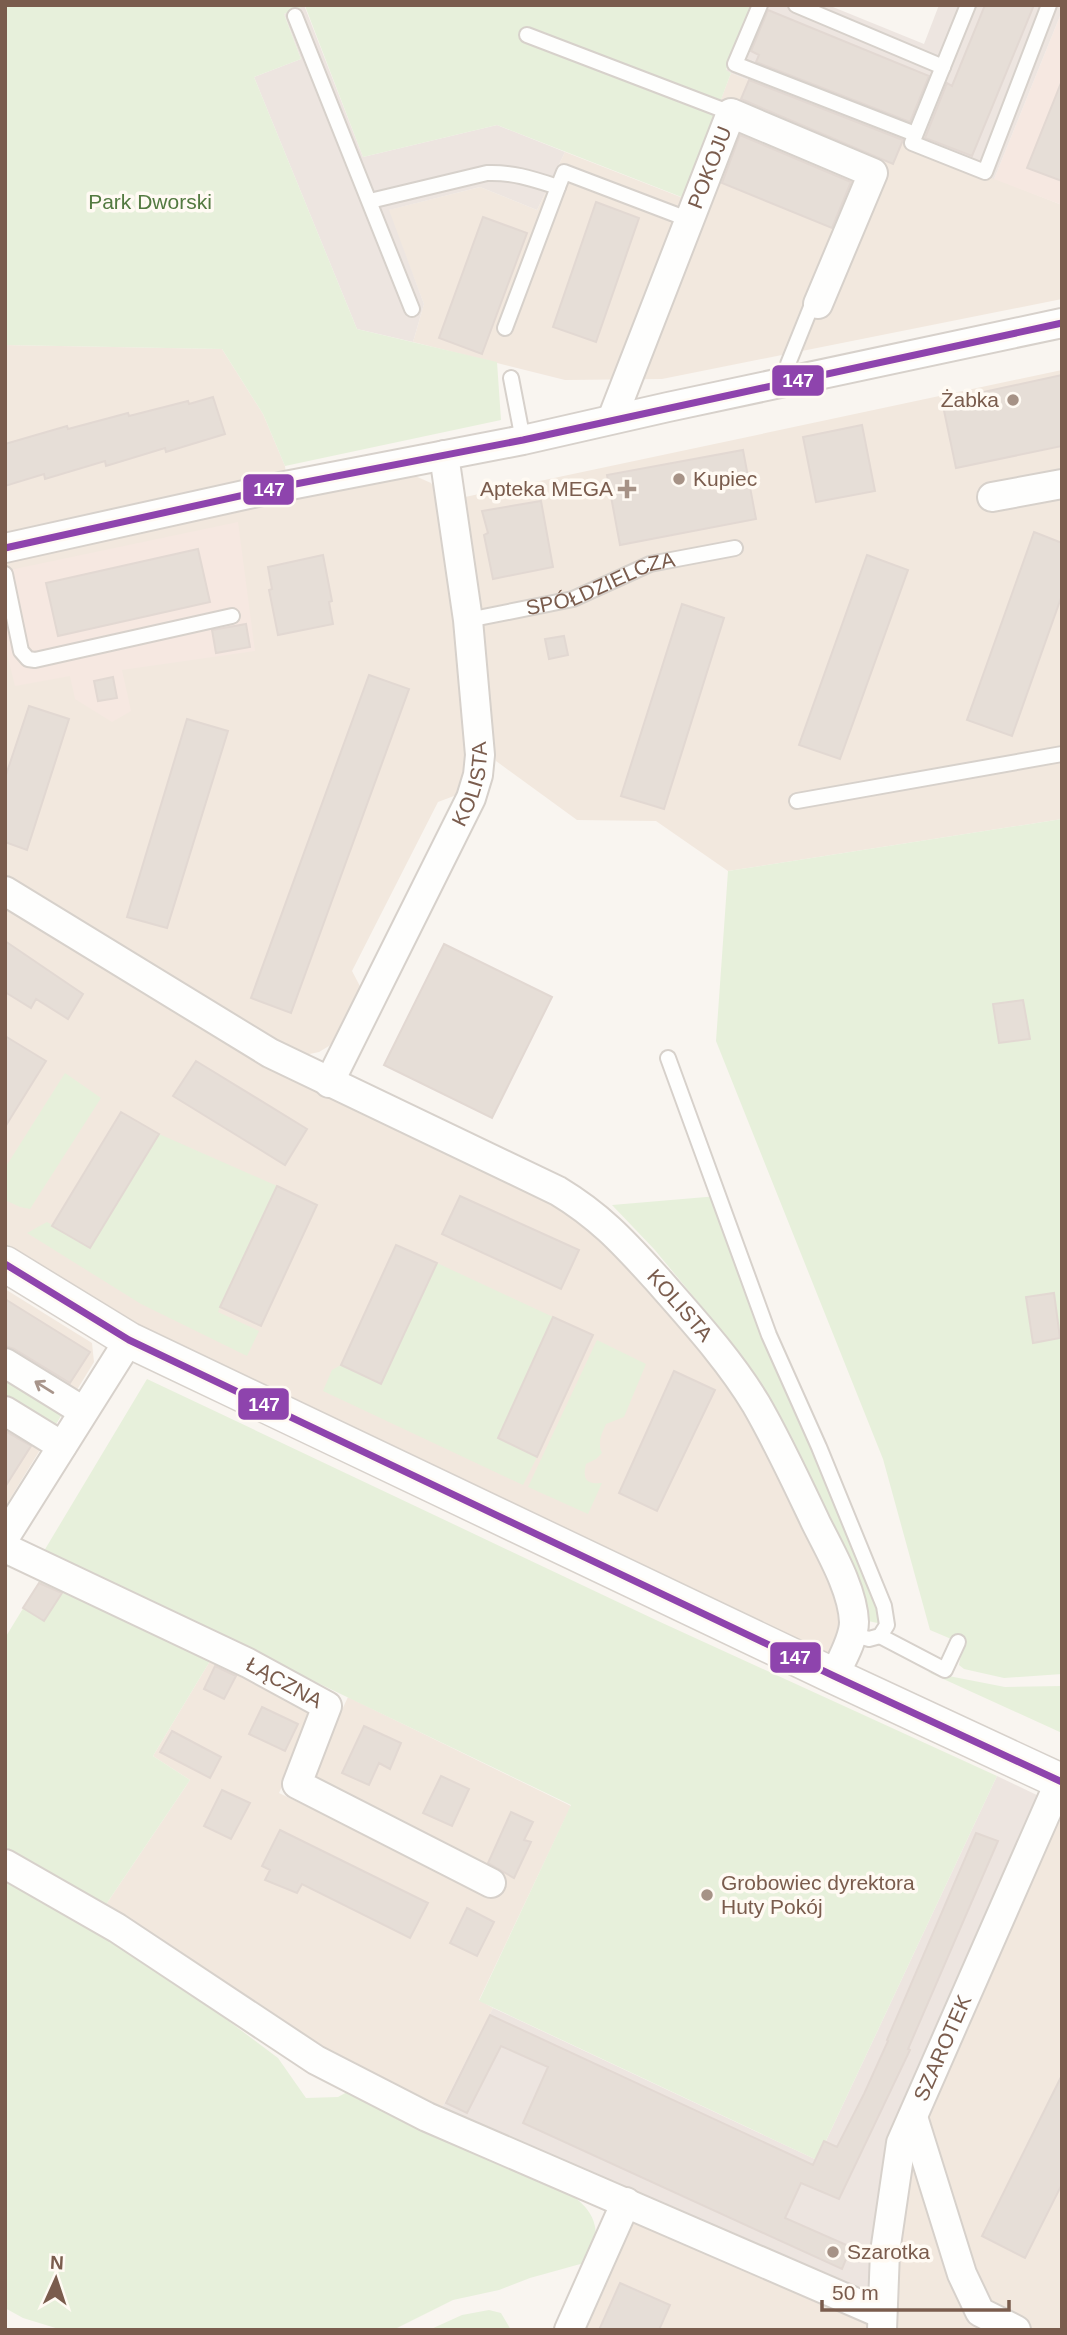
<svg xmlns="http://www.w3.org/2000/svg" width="1067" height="2335" font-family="Helvetica,sans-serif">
	<rect width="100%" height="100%" fill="#f9f5f0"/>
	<!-- residential -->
	<path fill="#f2e8de" d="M731,73L1062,205V299L662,379L565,380L413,342L424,304L388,210L480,187L537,210L565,152L683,198Z
		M5,345L222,349L263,414L285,466L286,474L5,535Z
		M1062,370V819L728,871L656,821L577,820L496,761L465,497Z
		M413,475L431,483L438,493L462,672L469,765L462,793L438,802L352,971L362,990L339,1034L329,1046L319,1052L305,1055L292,1052L5,881V563L272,502Z
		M5,903L585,1218L725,1375L828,1566L840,1616V1639L836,1647L829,1652L820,1651L148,1332L5,1245Z
		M5,1289L92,1343L94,1362L5,1507Z
		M213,1656L307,1703L312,1721L279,1793L490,1894L316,1782L313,1776L315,1767L348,1697L571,1806L479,2000L493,2008L441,2110L324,2059L259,2004L105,1906L190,1780L153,1756Z
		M1062,1807V2330H577L636,2199L881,2190Z"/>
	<!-- commercial -->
	<path fill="#f6e8e1" d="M1062,11V205L994,179Z
		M238,522L255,651L122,670L131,711L112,722L75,699L70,676L15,686L5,646V571Z"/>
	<!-- industrial -->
	<path fill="#ede5e0" d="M304,5L363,157L497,125L565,152L537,210L480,187L389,210L424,304L413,342L357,329L254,77L301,59L284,14Z
		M752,5H828L924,44L939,5H1062V11L994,179L726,71Z
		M997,1776L1043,1798L952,2006L873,2279L867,2291L856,2292L441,2110L493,2008L817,2160Z"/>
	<!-- green -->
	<path fill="#e7f0db" d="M5,5H753L726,70L731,73L684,198L497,125L363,157L305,6L284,14L301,59L254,77L357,329L497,362L501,420L285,466L263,414L222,349L5,345Z
		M1062,819V1674L1004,1678L964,1669L959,1665L963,1644L930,1630L883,1459L716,1041L728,871Z
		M65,1073L101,1098L30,1209L20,1207L5,1200V1168Z
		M159,1134L277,1186L218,1312L259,1331L247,1356L141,1304L27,1233L47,1222L90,1248Z
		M718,1196L887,1625L868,1621L737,1361V1349L654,1249L612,1205Z
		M437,1263L553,1317L498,1438L537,1457L523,1485L323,1391L332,1370L341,1365L381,1384Z
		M597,1340L646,1364L624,1417L606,1424C602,1433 597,1443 602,1453L596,1459L586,1464C582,1480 587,1484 602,1483L588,1514L528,1487Z
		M5,1376L63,1412L51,1433L5,1404Z
		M147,1379L658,1621L997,1776L817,2160L479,2001L571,1805L44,1551Z
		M44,1574L213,1656L153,1756L190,1780L105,1906L5,1847V1638Z
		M928,1672L1005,1687L1062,1686V1733Z
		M5,1874L114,1935L278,2058L306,2098L338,2097L349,2091L552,2184C574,2196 597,2208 596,2238C595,2245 588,2256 584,2263L530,2278L499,2290L453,2300L393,2330H62L23,2318L5,2308Z
		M489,2310L501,2313L511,2330H429L462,2315Z"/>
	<!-- building -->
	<path fill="#e6ded7" stroke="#e2d8d2" stroke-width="2" d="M985,5H1034L972,156L925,138L947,83L952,86Z
		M768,10L929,76L910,122L756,62L759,55L751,51Z
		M749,80L903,140L893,164L741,99Z
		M1061,83H1062V181L1027,168Z
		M740,135L851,182L832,228L722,183Z
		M596,202L639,218L596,342L553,327Z
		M483,217L527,233L482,354L439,338Z
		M1062,375V446L956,468L942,401Z
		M213,397L225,434L166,452L165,448L106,466L105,461L45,479L44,474L5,486V444L67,426L68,429L128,413L129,416L188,401L189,404Z
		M862,425L875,491L816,502L803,437Z
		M743,450L756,519L620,545L607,475Z
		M541,501L553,567L493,579L484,535L488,533L482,511Z
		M1034,532L1062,543V595L1012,736L967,720Z
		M198,549L210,602L58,636L46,583Z
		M323,555L332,601L329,602L333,624L278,635L269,590L272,589L268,567Z
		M867,555L908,570L840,759L799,745Z
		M682,604L724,618L664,809L621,796Z
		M246,624L250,647L216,653L212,630Z
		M564,636L568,655L549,659L545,639Z
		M369,675L409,689L291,1013L251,998Z
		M113,677L117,698L98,701L94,681Z
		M29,706L69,719L27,850L5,842V778Z
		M187,719L228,731L167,928L127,917Z
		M5,941L83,994L68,1019L36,999L31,1008L5,992Z
		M444,944L552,997L492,1118L384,1065Z
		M1023,1000L1030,1039L999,1043L993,1004Z
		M5,1036L46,1061L5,1127Z
		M196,1061L307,1129L285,1165L173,1096Z
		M121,1112L159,1134L90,1248L52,1226Z
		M277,1186L317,1205L261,1326L220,1307Z
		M460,1196L579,1250L561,1289L442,1234Z
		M396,1245L437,1263L381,1384L341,1365Z
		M1054,1293L1060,1338L1033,1343L1026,1297Z
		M5,1299L90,1352L70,1383L14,1349L5,1346Z
		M553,1317L593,1335L537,1457L498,1438Z
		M674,1371L715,1390L657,1511L619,1493Z
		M5,1431L31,1446L5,1487Z
		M39,1583L62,1593L44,1621L23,1608Z
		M215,1666L236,1676L224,1699L204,1689Z
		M262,1707L298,1724L285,1751L249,1734Z
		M364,1726L401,1743L390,1769L379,1763L369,1785L342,1773Z
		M172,1731L221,1757L210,1778L160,1752Z
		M441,1776L469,1789L452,1826L423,1813Z
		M222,1790L250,1803L231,1839L204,1826Z
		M511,1812L533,1822L524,1840L531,1842L514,1878L488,1863Z
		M280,1830L428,1903L410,1938L302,1884L297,1893L265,1880L270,1870L262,1866Z
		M976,1833L998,1841L908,2049L910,2050L839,2199L801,2183L785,2218L851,2247L842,2269L523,2123L548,2067L501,2046L467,2113L446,2103L490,2015L813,2165L824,2141L837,2147L864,2094L888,2041L887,2040Z
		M467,1908L494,1922L477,1956L450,1943Z
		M1062,2075V2184L1025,2258L982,2236Z
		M620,2283L670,2305L659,2330H599Z"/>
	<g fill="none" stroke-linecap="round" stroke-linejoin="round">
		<defs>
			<g id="service">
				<path d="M760,5L735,64L915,134"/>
				<path d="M796,5L943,67"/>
				<path d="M968,5L912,143L985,172L1049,5"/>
				<path d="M295,16L412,309"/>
				<path d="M527,35L731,113"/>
				<path d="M370,201L487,173C513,172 533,179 558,187L564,172L690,220"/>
				<path d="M505,328L558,187"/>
				<path d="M788,364L813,302L818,304"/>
				<path d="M511,378L523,440"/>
				<path d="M5,574L21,651L28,659L35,660L232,616"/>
				<path id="s1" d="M468,620L573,599L650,564L735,548"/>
				<path d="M797,801L1062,754"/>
				<path d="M668,1058L769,1335L819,1447L884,1606L887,1625L880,1636L869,1639L851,1634"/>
				<path d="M880,1636L945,1670L958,1642"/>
			</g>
			<g id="minor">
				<path id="s2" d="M612,419L731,113L873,173L818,304"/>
				<path d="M992,497L1062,484"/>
				<path d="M5,548L280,487L523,440L668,407L1062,323"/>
				<path id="s3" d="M5,891L270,1053L558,1191C601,1217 624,1243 657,1279C691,1318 729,1359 756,1404C778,1442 797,1483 816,1523C830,1551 853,1590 854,1622C854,1639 841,1661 834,1676"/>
				<path id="s4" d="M329,1083L471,798L478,775L480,755L468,620L444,455"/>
				<path d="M5,1363L83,1411"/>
				<path d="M5,1411L62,1446"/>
				<path d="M5,1537L129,1340"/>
				<path id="s5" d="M5,1548L248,1663L327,1706L297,1784L491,1883"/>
				<path d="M5,1864L117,1928L316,2060L427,2117L882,2314"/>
				<path d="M913,2117L962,2274L980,2312L1016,2330"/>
				<path d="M569,2330L626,2202"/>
				<path id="s6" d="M882,2330L885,2252L901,2143L1060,1781"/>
			</g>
			<path id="tertiary" d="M5,1264L129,1340L834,1676L1062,1782"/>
		</defs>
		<!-- service casing -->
		<use href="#service" stroke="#d7d1cb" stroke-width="18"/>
		<!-- minor casing -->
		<use href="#minor" stroke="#d7d1cb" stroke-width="32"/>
		<!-- tertiary casing -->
		<use href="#tertiary" stroke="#d7d1cb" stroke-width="38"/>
		<!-- service -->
		<use href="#service" stroke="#fefefd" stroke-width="14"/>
		<!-- minor -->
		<use href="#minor" stroke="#fefefd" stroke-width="28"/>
		<!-- tertiary -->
		<use href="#tertiary" stroke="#fefefd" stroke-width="35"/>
		<defs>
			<path id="bus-1" d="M5,548L280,487L523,440L1062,323
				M5,1264L129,1340L834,1676L1062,1782"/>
		</defs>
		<!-- bus-1 casing -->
		<use href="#bus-1" stroke="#fffaf3" stroke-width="12"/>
		<!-- bus-1 -->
		<use href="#bus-1" stroke="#8e44ad" stroke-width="7"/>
	</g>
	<!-- one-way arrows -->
	<defs><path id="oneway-shaft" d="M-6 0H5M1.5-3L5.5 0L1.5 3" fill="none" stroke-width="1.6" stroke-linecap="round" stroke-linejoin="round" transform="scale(1.75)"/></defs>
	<use stroke="#a8958b" href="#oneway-shaft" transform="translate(44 1387) rotate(-148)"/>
	<!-- markers -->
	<g fill="#a69286" stroke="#fffaf3" stroke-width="2.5">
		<circle cx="1013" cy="400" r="7"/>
		<circle cx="679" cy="479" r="7"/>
		<path d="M623.5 478.5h7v7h7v7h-7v7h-7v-7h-7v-7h7z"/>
		<circle cx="707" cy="1895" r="7"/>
		<circle cx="833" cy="2252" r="7"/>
	</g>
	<g text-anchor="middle" stroke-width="7" stroke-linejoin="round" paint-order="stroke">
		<!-- street labels -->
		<g font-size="21" fill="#7a5c4d" stroke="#fffaf3">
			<text dy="7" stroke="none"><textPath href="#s2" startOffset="270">POKOJU</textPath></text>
			<text dy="7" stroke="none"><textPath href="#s1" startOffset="138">SPÓŁDZIELCZA</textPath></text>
			<text dy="7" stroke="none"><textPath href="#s4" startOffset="332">KOLISTA</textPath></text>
			<text dy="7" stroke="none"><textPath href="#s3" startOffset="798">KOLISTA</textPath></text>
			<text dy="7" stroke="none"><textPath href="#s5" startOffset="310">ŁĄCZNA</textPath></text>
			<text dy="7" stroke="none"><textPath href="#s6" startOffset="292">SZAROTEK</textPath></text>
		</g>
		<!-- park labels -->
		<g font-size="21" fill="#537a41" stroke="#fffaf3">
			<text x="150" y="209">Park Dworski</text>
		</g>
		<!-- poi labels -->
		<g font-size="21" fill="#7a5c4d" stroke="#fffaf3" text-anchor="start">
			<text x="999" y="407" text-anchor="end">Żabka</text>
			<text x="693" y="486">Kupiec</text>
			<text x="613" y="496" text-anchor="end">Apteka MEGA</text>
			<text x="721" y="1890">Grobowiec dyrektora<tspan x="721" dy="24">Huty Pokój</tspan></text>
			<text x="847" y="2259">Szarotka</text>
		</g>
	</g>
	<g stroke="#fffaf3" stroke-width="2.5">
		<rect x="771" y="364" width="54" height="33" rx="7" fill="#8e44ad"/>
		<rect x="242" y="473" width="53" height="33" rx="7" fill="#8e44ad"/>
		<rect x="237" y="1387" width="53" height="34" rx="7" fill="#8e44ad"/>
		<rect x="769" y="1641" width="53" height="33" rx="7" fill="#8e44ad"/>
	</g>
	<g font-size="19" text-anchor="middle" font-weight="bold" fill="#fff">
		<text x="798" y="387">147</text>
		<text x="269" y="496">147</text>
		<text x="264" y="1411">147</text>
		<text x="795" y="1664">147</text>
	</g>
	<!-- border -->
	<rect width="1067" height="2335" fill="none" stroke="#7a5c4d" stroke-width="14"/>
	<!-- north arrow -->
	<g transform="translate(56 2279) rotate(3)" stroke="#fffaf3" stroke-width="5" paint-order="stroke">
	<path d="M0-5L12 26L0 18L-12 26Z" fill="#7a5c4d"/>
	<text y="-10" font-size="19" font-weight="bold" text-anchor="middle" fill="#7a5c4d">N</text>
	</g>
	<!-- scale -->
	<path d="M822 2300v10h187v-10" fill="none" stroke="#7a5c4d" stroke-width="3.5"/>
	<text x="832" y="2300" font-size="21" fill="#7a5c4d" stroke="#fffaf3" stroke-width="5" paint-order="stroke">50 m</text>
</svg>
